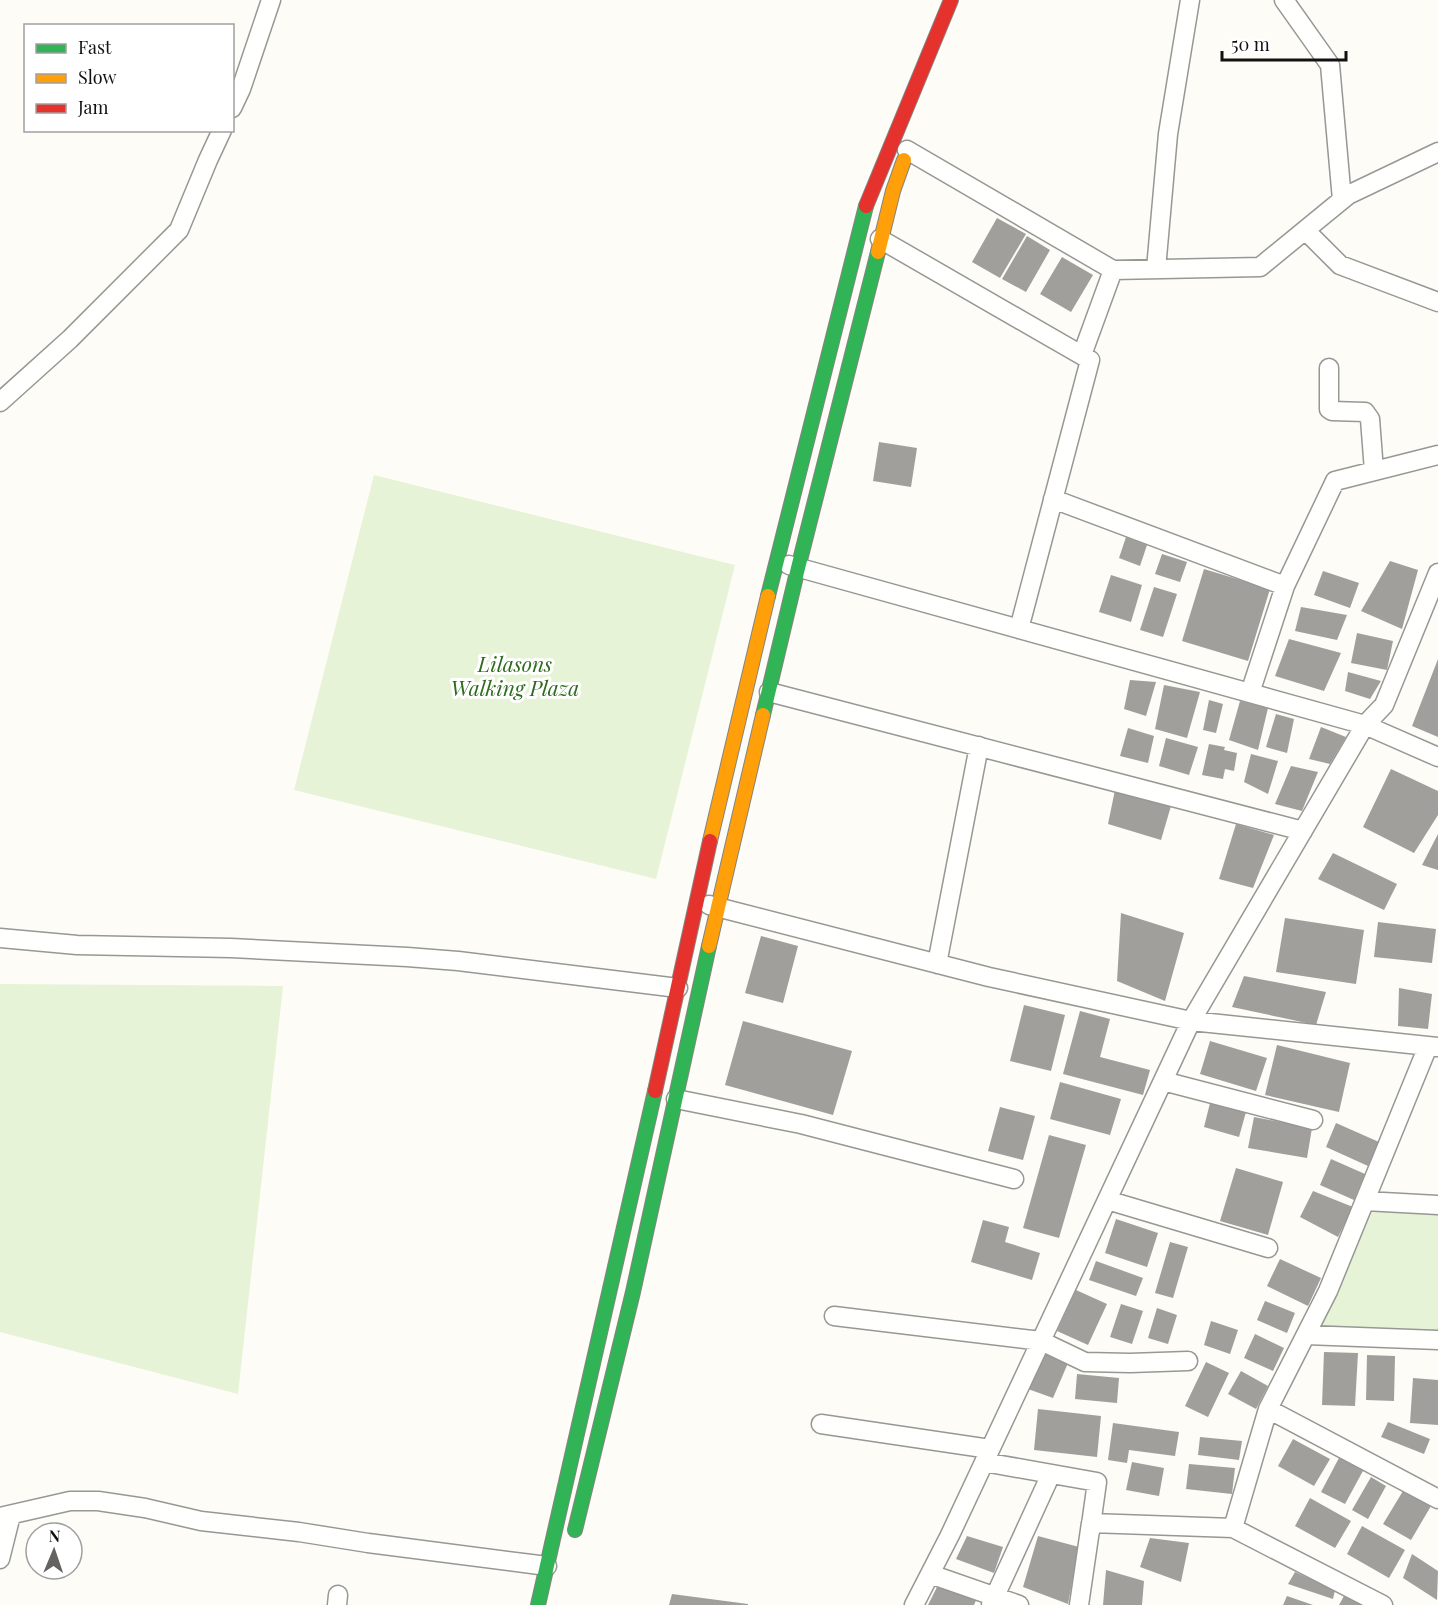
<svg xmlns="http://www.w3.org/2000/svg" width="1438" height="1605" font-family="'Playfair Display',serif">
	<rect width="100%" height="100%" fill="#fdfcf7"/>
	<!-- green -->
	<path fill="#e7f3d7" d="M374,475L735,565L656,879L294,790Z
		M0,984L283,986L238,1394L0,1332Z
		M1370,1208L1438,1212V1334L1320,1326Z"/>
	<!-- building -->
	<path fill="#a19f9c" d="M997,218L1026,234L1000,278L972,262Z
		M1027,236L1050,250L1026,292L1002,279Z
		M1062,257L1093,275L1071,312L1040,294Z
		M879,442L917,448L911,487L873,481Z
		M1126,537L1147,545L1140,566L1119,558Z
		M1162,554L1187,562L1180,582L1155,574Z
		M1390,561L1418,570L1402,629L1361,611Z
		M1204,569L1270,589L1248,661L1182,641Z
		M1323,571L1359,583L1350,608L1314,595Z
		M1111,575L1142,585L1131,622L1099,612Z
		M1154,587L1177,594L1163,637L1140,630Z
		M1301,607L1347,615L1337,640L1295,631Z
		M1357,633L1393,641L1387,670L1351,663Z
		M1289,639L1341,653L1324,691L1275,676Z
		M1438,659V737L1412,726Z
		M1348,672L1381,681L1370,699L1345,691Z
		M1130,680L1156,682L1146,716L1124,709Z
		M1164,685L1200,692L1187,738L1155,729Z
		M1209,700L1223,704L1216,733L1203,730Z
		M1240,701L1268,708L1258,750L1229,740Z
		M1276,714L1294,719L1287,753L1266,747Z
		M1321,727L1346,737L1330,764L1309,759Z
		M1128,728L1154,736L1148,763L1120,756Z
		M1166,738L1198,747L1189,775L1159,766Z
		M1209,744L1225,747L1224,750L1237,753L1234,771L1225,769L1223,779L1202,775Z
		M1251,754L1278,761L1268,794L1244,782Z
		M1291,766L1318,772L1302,811L1275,804Z
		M1391,769L1438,791V815L1414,853L1363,827Z
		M1115,790L1171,806L1161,840L1108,824Z
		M1236,824L1274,835L1253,888L1219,879Z
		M1438,834V870L1422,865Z
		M1333,853L1397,884L1384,910L1318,879Z
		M1121,913L1184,933L1165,1001L1117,981Z
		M1285,918L1364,930L1356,984L1276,972Z
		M1378,922L1436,929L1432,963L1374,957Z
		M761,936L798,946L783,1003L745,993Z
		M1244,976L1326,992L1316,1025L1232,1007Z
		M1399,988L1432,994L1428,1029L1398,1026Z
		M1024,1005L1065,1015L1051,1071L1010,1061Z
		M1080,1011L1110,1019L1100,1057L1150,1070L1143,1095L1063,1074Z
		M743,1021L852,1051L833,1115L725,1085Z
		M1210,1041L1267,1058L1256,1091L1200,1074Z
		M1277,1045L1350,1063L1339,1112L1265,1095Z
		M1060,1082L1121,1099L1110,1135L1050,1119Z
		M1210,1103L1246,1112L1239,1137L1204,1127Z
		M1000,1107L1035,1116L1023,1160L988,1151Z
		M1254,1117L1312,1128L1307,1158L1248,1148Z
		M1336,1123L1379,1142L1368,1166L1326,1147Z
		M1049,1135L1086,1145L1059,1238L1023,1228Z
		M1331,1159L1365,1174L1354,1200L1320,1185Z
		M1236,1168L1283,1182L1268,1235L1220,1221Z
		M1313,1191L1353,1207L1338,1237L1300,1217Z
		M1116,1219L1158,1233L1147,1267L1105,1253Z
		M983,1220L1009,1227L1005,1242L1040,1253L1032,1280L971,1262Z
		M1170,1242L1188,1247L1173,1298L1155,1293Z
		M1280,1259L1321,1278L1308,1306L1267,1286Z
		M1096,1261L1143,1278L1136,1296L1089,1280Z
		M1076,1290L1107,1304L1088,1345L1057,1331Z
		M1265,1301L1295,1313L1287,1333L1257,1320Z
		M1121,1304L1143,1311L1132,1344L1110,1337Z
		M1157,1308L1177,1315L1168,1344L1148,1338Z
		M1211,1321L1238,1330L1230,1354L1204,1345Z
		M1255,1334L1284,1348L1273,1371L1244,1358Z
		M1324,1352L1358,1353L1355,1406L1322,1405Z
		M1043,1353L1068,1363L1053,1398L1028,1389Z
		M1367,1355L1395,1356L1394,1401L1366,1400Z
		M1206,1362L1229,1373L1208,1417L1185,1406Z
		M1241,1371L1268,1386L1256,1409L1228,1394Z
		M1077,1374L1119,1378L1117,1403L1075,1399Z
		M1413,1378L1438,1380V1425L1410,1423Z
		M1038,1409L1101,1416L1097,1457L1034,1450Z
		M1388,1422L1430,1439L1424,1454L1381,1437Z
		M1113,1423L1179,1432L1175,1456L1129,1450L1127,1463L1108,1460Z
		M1200,1437L1242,1441L1239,1460L1198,1455Z
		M1293,1439L1330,1459L1314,1486L1278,1466Z
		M1340,1456L1364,1469L1345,1504L1321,1492Z
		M1132,1462L1164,1468L1159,1496L1126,1490Z
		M1189,1464L1235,1468L1232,1494L1186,1489Z
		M1371,1477L1386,1486L1368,1519L1352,1510Z
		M1403,1491L1431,1506L1411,1540L1383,1524Z
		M1310,1498L1351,1521L1335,1548L1295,1526Z
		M1362,1526L1405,1550L1389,1578L1347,1554Z
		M967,1536L1003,1547L994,1573L956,1559Z
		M1038,1536L1079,1547L1068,1604L1023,1587Z
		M1150,1538L1189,1543L1181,1582L1140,1567Z
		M1412,1554L1438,1571L1437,1600L1403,1578Z
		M1106,1570L1144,1581L1142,1605H1103Z
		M1295,1572L1335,1590L1333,1599L1288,1584Z
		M938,1585L977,1598L974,1605H928Z
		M672,1594L748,1604V1605H669Z
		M1345,1594L1364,1605H1339Z
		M1287,1596L1313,1605H1283Z"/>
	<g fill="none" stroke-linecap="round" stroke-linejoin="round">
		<defs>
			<path id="street" d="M1284,0L1330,65L1342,200
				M232,108L241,89L271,0
				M907,150L1113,270L1260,267L1348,195L1438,152
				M1305,230L1340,265L1438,302
				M880,239L1090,360L1019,629
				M1156,269L1168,134L1190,0
				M1082,355L1113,270
				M1329,368V409L1332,411L1365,412L1370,419L1374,471
				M0,402L70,339L179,230L208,160L222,130
				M1053,499L1285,586
				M789,565L1365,725L1438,757
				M769,692L1303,831
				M1250,693L1285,586L1335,481L1438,455
				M709,905L989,977L1191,1021L1438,1047
				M0,938L77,945L231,948L407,957L458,961L678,988
				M937,964L979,746
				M1163,1081L1313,1120
				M676,1099L801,1124L1014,1179
				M1107,1200L1268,1248
				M1365,1201L1438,1205
				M834,1316L1041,1341L1085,1362L1130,1363L1188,1361
				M1306,1335L1438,1340
				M1268,1409L1438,1499
				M821,1424L990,1449
				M984,1462L1097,1482L1090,1532
				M0,1517L70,1501H98L145,1508L201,1521L299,1532L368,1543L547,1566
				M1233,1528L1268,1409L1328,1291L1428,1046
				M0,1559L11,1515
				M930,1574L1019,1605
				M337,1605L338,1595
				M914,1605L950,1535L1191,1021L1365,725L1384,705L1438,573
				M991,1605L1051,1474
				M1079,1605L1091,1523L1233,1528L1383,1605"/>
			<path id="fast" d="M768,596L866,206
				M763,715L798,568L878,252
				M575,1530L633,1292L709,946
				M538,1605L655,1091"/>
			<path id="slow" d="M878,252L893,191L904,160
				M710,841L768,596
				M709,946L763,715"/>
			<path id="jam" d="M866,206L951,0
				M655,1091L710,841"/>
		</defs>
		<!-- street casing -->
		<use href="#street" stroke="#979795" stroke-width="21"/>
		<!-- fast casing -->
		<use href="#fast" stroke="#858482" stroke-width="16"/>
		<!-- slow casing -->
		<use href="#slow" stroke="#858482" stroke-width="16"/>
		<!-- jam casing -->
		<use href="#jam" stroke="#858482" stroke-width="16"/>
		<!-- street -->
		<use href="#street" stroke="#fffffe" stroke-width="18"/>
		<!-- fast -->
		<use href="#fast" stroke="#30b455" stroke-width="14"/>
		<!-- slow -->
		<use href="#slow" stroke="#ff9f0a" stroke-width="14"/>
		<!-- jam -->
		<use href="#jam" stroke="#e5322d" stroke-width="14"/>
	</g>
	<g text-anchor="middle" stroke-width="6" stroke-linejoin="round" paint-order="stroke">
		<!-- park labels -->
		<g font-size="21" font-style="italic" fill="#2f6b1f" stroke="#fff">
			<text x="515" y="672">Lilasons<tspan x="515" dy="24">Walking Plaza</tspan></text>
		</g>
	</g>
	<!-- legend -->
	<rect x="24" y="24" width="210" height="108" fill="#ffffff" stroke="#a0a0a0" stroke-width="1.5"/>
	<rect x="36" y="44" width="30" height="9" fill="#30b455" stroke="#a0a0a0" stroke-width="1.5"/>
	<text x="78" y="54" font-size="18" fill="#111111">Fast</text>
	<rect x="36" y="74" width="30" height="9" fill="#ff9f0a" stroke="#a0a0a0" stroke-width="1.5"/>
	<text x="78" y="84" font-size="18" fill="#111111">Slow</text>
	<rect x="36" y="104" width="30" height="9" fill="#e5322d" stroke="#a0a0a0" stroke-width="1.5"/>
	<text x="78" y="114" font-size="18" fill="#111111">Jam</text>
	<!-- north arrow -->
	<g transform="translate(54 1551) rotate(2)"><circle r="28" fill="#ffffff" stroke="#a0a0a0" stroke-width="1.5"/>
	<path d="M0-4.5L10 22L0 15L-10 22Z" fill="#646362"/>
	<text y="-9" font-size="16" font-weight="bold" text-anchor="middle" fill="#111111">N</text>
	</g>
	<!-- scale -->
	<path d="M1222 51v9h124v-9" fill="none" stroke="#111111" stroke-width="3"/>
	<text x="1231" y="51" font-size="18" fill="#111111" stroke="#ffffff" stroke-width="4.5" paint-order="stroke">50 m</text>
</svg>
